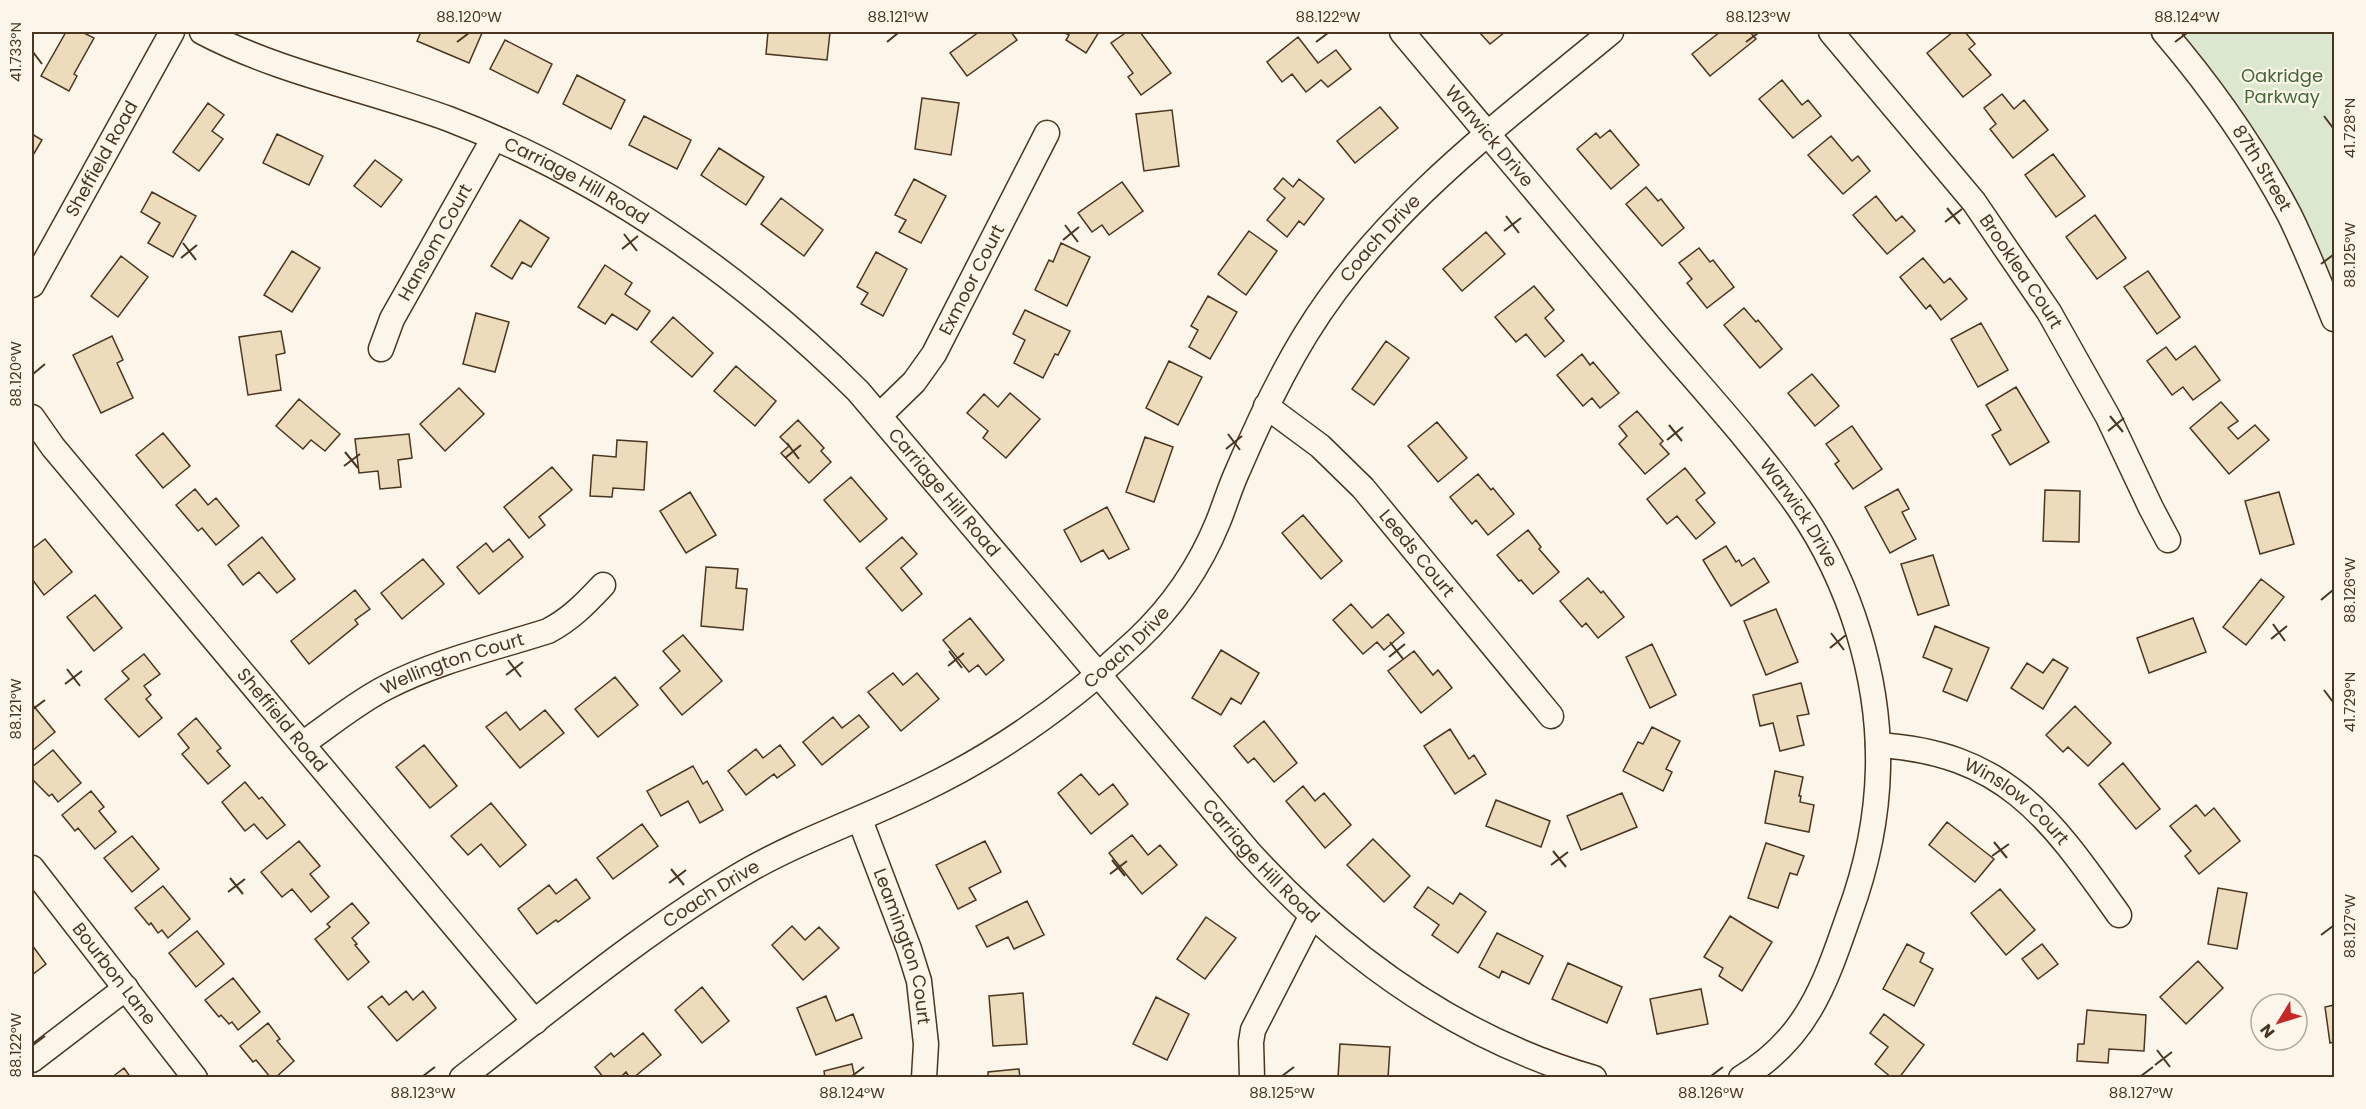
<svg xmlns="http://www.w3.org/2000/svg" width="2366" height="1109" font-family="Poppins,sans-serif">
	<rect width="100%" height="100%" fill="#fbf6e9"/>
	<!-- green -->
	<path fill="#dce7d0" stroke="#887966" stroke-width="1.5" d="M2178,32H2334V290Z"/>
	<!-- building -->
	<path fill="#ecdcbc" stroke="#4a3520" stroke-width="1.5" d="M66,32H82L94,38L74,74L77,76L69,91L41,76Z
		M421,32H478L482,33L469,63L417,41Z
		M768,32H830L827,60L766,54Z
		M979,32H1011L1017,40L967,76L950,53Z
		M1063,32H1099L1086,53L1066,40L1069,35Z
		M1127,32H1140L1171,73L1141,95L1128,77L1133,73L1111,43Z
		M1479,32H1505L1490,44Z
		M1720,32H1750L1756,39L1710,76L1692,54Z
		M1953,32H1965L1975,44L1969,49L1991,75L1963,97L1927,53Z
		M1298,37L1318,63L1336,50L1351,69L1328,87L1321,80L1306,92L1292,74L1282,82L1267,62Z
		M505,40L552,64L538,93L490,69Z
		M577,75L625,100L611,129L563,104Z
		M1782,80L1802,105L1808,100L1821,116L1793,138L1759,99Z
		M2002,94L2014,109L2024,100L2048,130L2013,158L1990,129L1996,124L1984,108Z
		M922,98L959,103L951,155L915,149Z
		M208,103L224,115L212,131L223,139L199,171L173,152Z
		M1380,107L1398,128L1355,163L1337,141Z
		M1172,110L1179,166L1144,171L1136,114Z
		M644,116L691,140L677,169L629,145Z
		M1610,130L1639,165L1611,189L1577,149L1596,133L1600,138Z
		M32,134L42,140L32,157Z
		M277,134L323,156L309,185L263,163Z
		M1831,136L1852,161L1858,156L1870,171L1843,194L1808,155Z
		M719,148L764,177L746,205L701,175Z
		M2053,154L2085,196L2056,217L2025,175Z
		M375,160L402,180L381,207L354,186Z
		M1283,178L1293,187L1299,179L1324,199L1304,225L1299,221L1287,237L1267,220L1285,198L1274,189Z
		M914,179L946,196L921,243L899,232L906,220L895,215Z
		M1122,182L1143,211L1109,235L1102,225L1092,232L1078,213Z
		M1646,187L1658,201L1661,199L1684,228L1662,246L1626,204Z
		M152,192L196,216L173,257L148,243L160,223L141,212Z
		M1876,196L1896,221L1902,216L1915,231L1887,254L1853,215Z
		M781,198L823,230L804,256L761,224Z
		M2095,215L2126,258L2097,279L2066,237Z
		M520,220L549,238L531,267L522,262L512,279L491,266Z
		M1249,231L1277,251L1246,295L1218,274Z
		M1486,232L1505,254L1462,291L1443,269Z
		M1061,243L1090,257L1067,306L1035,290L1049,260L1053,262Z
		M1699,248L1710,262L1713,260L1734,287L1707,308L1687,283L1692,279L1679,263Z
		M292,251L320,268L292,312L264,295Z
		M876,252L907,269L883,316L861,304L868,293L857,287Z
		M121,256L148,277L118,317L91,296Z
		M1923,258L1944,283L1950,278L1967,299L1941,320L1930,305L1926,309L1900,277Z
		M605,265L632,283L625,294L650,311L637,330L612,314L605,324L578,307Z
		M2148,271L2180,317L2157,334L2124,287Z
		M1534,286L1554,310L1545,318L1564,341L1545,357L1526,334L1516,342L1495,317Z
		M1208,296L1237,312L1210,359L1189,347L1198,330L1191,326Z
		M1744,308L1756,322L1758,320L1782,349L1760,368L1724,325Z
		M1025,310L1070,331L1058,355L1055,354L1043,378L1014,363L1025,340L1013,334Z
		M476,313L509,322L495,372L463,364Z
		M673,317L713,353L692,377L651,342Z
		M1981,323L2008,370L1978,387L1951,339Z
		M281,331L285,353L276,355L281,390L248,395L239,337Z
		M112,336L123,360L117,363L133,398L101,413L73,355Z
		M1386,341L1409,358L1374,405L1352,389Z
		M2195,346L2220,380L2193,400L2183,387L2172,395L2147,361L2166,347L2176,360Z
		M1582,354L1590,365L1593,362L1619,393L1600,408L1592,398L1583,406L1557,375Z
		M1169,361L1202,377L1178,425L1146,408Z
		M736,366L776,401L755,426L714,391Z
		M1812,374L1839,406L1815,426L1788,393Z
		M2016,387L2049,442L2010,465L1992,435L2001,430L1986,405Z
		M459,388L484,414L445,451L420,424Z
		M1010,393L1040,419L1006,458L983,438L988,431L967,413L984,394L998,407Z
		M299,399L340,434L325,451L311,440L303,449L276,426Z
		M2221,402L2238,421L2228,428L2238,439L2255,425L2269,440L2229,474L2190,428Z
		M1637,411L1663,441L1660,444L1669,454L1645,474L1619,444L1627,436L1619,426Z
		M798,420L824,448L821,451L831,462L809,483L781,453L789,446L780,437Z
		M1437,422L1467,458L1438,482L1408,446Z
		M1852,426L1882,469L1853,489L1835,464L1839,461L1826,444Z
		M163,433L190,466L163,488L136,455Z
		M409,434L412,458L398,460L401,487L380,489L378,471L359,473L355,439Z
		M1145,437L1173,447L1154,502L1126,492Z
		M617,440L647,442L644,490L613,488L612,497L590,496L593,455L616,457Z
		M552,467L572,490L539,517L545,525L529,538L504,507Z
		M1685,468L1705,493L1696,500L1715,523L1696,539L1677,516L1667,524L1647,499Z
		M1478,474L1491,490L1493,488L1514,514L1488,535L1476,520L1472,524L1450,497Z
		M851,477L887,519L860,542L824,500Z
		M195,489L208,505L216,498L239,526L216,545L202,528L198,531L176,505Z
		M1898,489L1909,509L1902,512L1916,539L1890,553L1865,507Z
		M2045,490L2080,491L2079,542L2043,541Z
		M690,492L716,535L686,553L660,511Z
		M2279,492L2294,544L2260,554L2245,501Z
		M1107,507L1129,549L1109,559L1103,550L1081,562L1064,530Z
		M1303,515L1342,561L1321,579L1282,533Z
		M1528,530L1541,547L1539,549L1559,572L1533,594L1521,580L1519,581L1497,555Z
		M262,537L295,579L277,593L259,572L243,585L228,565Z
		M902,537L917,554L901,568L922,594L902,611L866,568Z
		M45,539L72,572L44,595L32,579V549Z
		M509,539L523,557L479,594L457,567L486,543L493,552Z
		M1726,546L1736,562L1739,560L1742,566L1754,558L1769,582L1731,606L1703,560Z
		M1933,555L1949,605L1918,615L1901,564Z
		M423,559L444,584L402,619L381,593Z
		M706,567L738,569L736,588L747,589L743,630L701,626Z
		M1588,578L1601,593L1603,591L1624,617L1598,638L1586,623L1582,627L1560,601Z
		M2261,579L2284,597L2246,645L2223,627Z
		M355,590L370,609L355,620L358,624L309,664L291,641Z
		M95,595L122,628L94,651L67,617Z
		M1351,604L1372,628L1388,614L1404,633L1384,650L1377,642L1363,654L1333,620Z
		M1776,609L1798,662L1766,675L1744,621Z
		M970,618L1004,660L986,675L978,665L969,672L943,640Z
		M2193,618L2206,652L2149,673L2137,638Z
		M1935,626L1989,648L1967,701L1943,691L1952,669L1923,657Z
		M683,635L722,681L682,715L660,688L680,671L663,651Z
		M1652,644L1676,695L1650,708L1626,657Z
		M1221,650L1259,673L1241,704L1231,698L1221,715L1192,698Z
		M1414,651L1433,675L1438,670L1452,688L1421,713L1388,671Z
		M144,654L160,674L144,686L151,695L146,699L162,718L139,737L105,699L129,679L122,671Z
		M2053,659L2068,668L2043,709L2011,688L2027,663L2043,673Z
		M893,673L903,685L917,673L939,699L901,731L868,692Z
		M615,677L638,705L598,737L575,709Z
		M1801,683L1809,714L1797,716L1804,745L1780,751L1773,723L1760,726L1753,695Z
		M32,704L55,732L32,751Z
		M2075,706L2111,743L2088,766L2068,747L2063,752L2046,735Z
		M545,710L564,733L520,768L486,727L506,712L520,730Z
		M859,715L869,727L822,765L803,742L833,717L842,728Z
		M196,718L221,748L217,751L230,766L208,784L182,754L189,748L178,734Z
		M1264,721L1297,763L1274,782L1254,758L1248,763L1234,746Z
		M1652,727L1680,741L1666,769L1672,772L1663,791L1623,771L1638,742L1643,744Z
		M1450,729L1469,759L1474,755L1486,774L1455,794L1424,746Z
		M424,745L457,786L430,808L396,767Z
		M780,745L795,765L777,778L774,774L746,795L728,771L756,749L763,758Z
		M53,750L81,783L58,802L52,794L49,796L32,779V767Z
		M2123,763L2160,809L2136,829L2099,784Z
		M693,766L703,784L707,781L723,810L700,823L688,801L661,816L647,791Z
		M1775,771L1803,777L1799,796H1801L1800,802L1814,805L1809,832L1765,823Z
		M1081,774L1099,795L1113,784L1128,804L1091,834L1058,793Z
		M245,782L259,799L262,797L285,825L267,839L254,824L245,831L222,802Z
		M1303,786L1315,801L1324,793L1351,825L1325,848L1286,801Z
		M91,791L104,807L99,811L116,832L95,849L78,828L75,831L62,815Z
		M1622,793L1637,827L1581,850L1567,816Z
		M1496,800L1550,821L1541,847L1486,826Z
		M491,803L526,845L500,867L481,844L468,855L451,836Z
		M2196,805L2205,816L2214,808L2240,841L2199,874L2185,856L2191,851L2170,826Z
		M1947,822L1994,859L1975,882L1929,845Z
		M642,824L658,846L613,879L597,858Z
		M1132,835L1148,855L1160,845L1177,865L1142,894L1109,853Z
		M132,836L159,869L132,892L104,858Z
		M1373,839L1410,876L1384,902L1347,865Z
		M299,841L320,866L310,874L329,897L311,912L292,889L282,897L261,872Z
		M985,841L1001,872L969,888L976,900L958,909L936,865Z
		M1766,843L1804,856L1797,875L1790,873L1778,908L1748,898Z
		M576,879L590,898L558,922L556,920L537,934L518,909L549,885L556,894Z
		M163,886L190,919L168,938L162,930L158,933L151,923L149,925L135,908Z
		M1428,887L1453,904L1460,893L1486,912L1458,953L1432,935L1439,925L1414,907Z
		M2218,888L2247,893L2237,949L2208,944Z
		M2000,889L2035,930L2006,955L1971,913Z
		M1027,901L1044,935L1014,949L1008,937L987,947L976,926Z
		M352,903L369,923L352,938L357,944L355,945L369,962L348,980L315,939L330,927L327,924Z
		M1730,916L1772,942L1742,991L1719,976L1723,968L1704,957Z
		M1206,917L1236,938L1205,979L1177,959Z
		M792,926L805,940L819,927L839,948L803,980L772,945Z
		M197,931L224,964L196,987L169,953Z
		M1497,933L1543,956L1529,984L1502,971L1499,978L1479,967Z
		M1907,944L1924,953L1920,962L1933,969L1914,1006L1883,989Z
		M2042,944L2058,964L2038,979L2022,959Z
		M32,945L46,964L32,975Z
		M2198,961L2223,988L2186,1024L2160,997Z
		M1568,963L1622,987L1607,1023L1552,999Z
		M233,978L260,1012L238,1030L232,1022L229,1024L221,1015L219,1017L205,1000Z
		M702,987L729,1021L702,1043L675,1010Z
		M1701,989L1708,1024L1657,1034L1650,999Z
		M406,991L413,1000L423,991L436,1008L397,1041L368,1007L382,996L389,1005Z
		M1023,993L1027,1044L993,1046L989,996Z
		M826,996L836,1021L853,1014L862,1038L816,1055L797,1008Z
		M1156,997L1189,1014L1167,1060L1133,1044Z
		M2334,1005V1042L2330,1043L2325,1007Z
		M2087,1010L2146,1015L2144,1051L2109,1049L2108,1063L2077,1061L2078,1044H2084Z
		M1884,1014L1924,1045L1899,1078H1892L1875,1064L1888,1047L1870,1033Z
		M268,1023L280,1039L277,1041L294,1061L275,1078H271L256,1060L253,1062L240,1046Z
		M643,1033L661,1055L633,1078H630L626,1072L620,1078H604L595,1067L611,1053L614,1057Z
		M1340,1044L1390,1047L1388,1078H1338Z
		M852,1064L855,1078H825L824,1071Z
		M124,1068L131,1078H111Z
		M1019,1069L1020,1078H988V1072Z"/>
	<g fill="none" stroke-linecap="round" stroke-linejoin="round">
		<defs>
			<g id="minor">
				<path id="s1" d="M202,32C280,73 367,89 449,119C603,178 741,275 858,391L1248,851C1343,956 1457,1038 1594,1078"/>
				<path id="s2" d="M1402,32C1482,128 1563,224 1644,320C1695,381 1753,442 1799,508C1850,582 1880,678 1878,768C1877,818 1866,869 1849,915C1825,984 1807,1039 1741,1078"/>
				<path id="s3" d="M1831,32L1974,202L2049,312L2108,417L2151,508L2168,540"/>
				<path id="s4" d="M2164,32C2212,88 2254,148 2289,214C2306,248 2320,284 2334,319"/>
				<path id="s5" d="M32,285L172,32"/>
				<path id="s6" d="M381,349L392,319L494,138"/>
				<path id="s7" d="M1266,406L1320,446L1363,488L1551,716"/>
				<path id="s8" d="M880,415L914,382L934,354L1047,133"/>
				<path id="s9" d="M32,417L53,447L535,1022"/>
				<path id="s10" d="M302,744C330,725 357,702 387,687C437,661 495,648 548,631C571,619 586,603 603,585"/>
				<path id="s11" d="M1878,745C2006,753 2050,818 2119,915"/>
				<path id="s12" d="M860,820L909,949L919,981L926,1044L924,1078"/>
				<path id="s13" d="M32,868L195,1078"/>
				<path d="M32,1060L126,988"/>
				<path id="s14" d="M462,1078C553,1008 648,928 747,871C805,838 869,817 928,787C1004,750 1075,698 1137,640C1172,607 1200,566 1218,522C1225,505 1230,487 1238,470C1258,423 1279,378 1306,334C1382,210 1501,123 1611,32"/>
				<path d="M1252,1078L1251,1042L1253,1030L1311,917"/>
			</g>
		</defs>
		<!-- minor casing -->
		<use href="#minor" stroke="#4a3520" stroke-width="27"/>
		<!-- minor -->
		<use href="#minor" stroke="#fbf6e9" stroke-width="24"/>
	</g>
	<!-- ticks -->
	<path fill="none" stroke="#4a3520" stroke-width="2" d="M457,42L469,33M887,42L898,33M1316,42L1328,33M1746,42L1758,33M2175,42L2187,33M33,52L42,64M2324,116L2333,128M1947,208L1960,224M1506,216L1519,233M1945,222L1962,209M1065,225L1078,242M1504,231L1521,218M624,234L637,251M1063,240L1079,227M183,243L196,260M622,249L638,236M181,258L197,245M2321,264L2333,255M33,374L45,364M2110,416L2123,432M1669,425L1682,441M2108,431L2124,418M1228,434L1240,450M1667,440L1683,427M787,443L799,459M1226,449L1242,436M345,452L358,468M785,458L801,445M344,466L360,454M2321,600L2333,590M2273,624L2285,641M1831,633L1844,650M2271,639L2287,626M1390,642L1403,659M1830,648L1846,635M949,651L962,668M1389,657L1405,644M508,660L521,677M948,666L964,653M67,669L80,686M506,675L523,662M65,684L82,671M2324,690L2333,702M33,709L45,700M1994,842L2007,858M1553,851L1566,867M1992,856L2009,844M1112,860L1125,876M1551,865L1568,852M671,869L684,885M1110,874L1127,861M230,878L243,894M669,883L686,870M228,892L245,879M2321,935L2333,926M33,1045L45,1036M2157,1050L2170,1067M2155,1065L2172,1052M423,1076L435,1067M852,1076L864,1067M1282,1076L1294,1067M1711,1076L1723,1067M2141,1076L2153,1067"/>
	<g text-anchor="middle" stroke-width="4.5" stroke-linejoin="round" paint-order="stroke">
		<!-- park labels -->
		<g font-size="18" fill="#436837" stroke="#fbf6e9">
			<text x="2282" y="82">Oakridge<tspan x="2282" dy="21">Parkway</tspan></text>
		</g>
		<!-- street labels -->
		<g font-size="18" fill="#4a3520" stroke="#fbf6e9">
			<text dy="6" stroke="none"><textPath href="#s2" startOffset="136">Warwick Drive</textPath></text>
			<text dy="6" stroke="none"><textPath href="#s5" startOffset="144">Sheffield Road</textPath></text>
			<text dy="6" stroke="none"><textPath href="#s4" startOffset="168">87th Street</textPath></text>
			<text dy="6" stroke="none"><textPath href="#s1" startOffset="404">Carriage Hill Road</textPath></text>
			<text dy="6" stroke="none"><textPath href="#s14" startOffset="1282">Coach Drive</textPath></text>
			<text dy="6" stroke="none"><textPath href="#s6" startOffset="120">Hansom Court</textPath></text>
			<text dy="6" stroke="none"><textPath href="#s3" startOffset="306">Brooklea Court</textPath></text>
			<text dy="6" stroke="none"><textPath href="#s8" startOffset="165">Exmoor Court</textPath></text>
			<text dy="6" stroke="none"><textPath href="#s1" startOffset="890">Carriage Hill Road</textPath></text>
			<text dy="6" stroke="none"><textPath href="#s2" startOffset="624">Warwick Drive</textPath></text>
			<text dy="6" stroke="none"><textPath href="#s7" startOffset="212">Leeds Court</textPath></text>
			<text dy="6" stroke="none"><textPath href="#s14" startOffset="796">Coach Drive</textPath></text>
			<text dy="6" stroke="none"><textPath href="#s10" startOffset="172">Wellington Court</textPath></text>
			<text dy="6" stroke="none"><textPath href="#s9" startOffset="393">Sheffield Road</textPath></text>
			<text dy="6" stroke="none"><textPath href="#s11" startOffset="154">Winslow Court</textPath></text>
			<text dy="6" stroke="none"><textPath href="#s1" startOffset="1376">Carriage Hill Road</textPath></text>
			<text dy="6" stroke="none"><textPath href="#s14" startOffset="310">Coach Drive</textPath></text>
			<text dy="6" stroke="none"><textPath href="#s12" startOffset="134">Leamington Court</textPath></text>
			<text dy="6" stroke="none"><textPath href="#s13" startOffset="134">Bourbon Lane</textPath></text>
		</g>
	</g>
	<!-- border -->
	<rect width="2366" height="1109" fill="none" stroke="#fbf6e9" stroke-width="66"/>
	<!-- north arrow -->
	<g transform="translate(2279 1022) rotate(232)"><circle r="28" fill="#fbf6e9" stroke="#b4a999" stroke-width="1.5"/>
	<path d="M0-4.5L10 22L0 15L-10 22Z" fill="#c62828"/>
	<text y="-9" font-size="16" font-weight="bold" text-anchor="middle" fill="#4a3520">N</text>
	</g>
	<rect x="33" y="33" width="2300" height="1043" fill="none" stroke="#4a3520" stroke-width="2"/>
	<g font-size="15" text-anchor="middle" fill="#4a3520">
		<text x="469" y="22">88.120°W</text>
		<text x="898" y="22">88.121°W</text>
		<text x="1328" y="22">88.122°W</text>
		<text x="1758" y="22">88.123°W</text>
		<text x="2187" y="22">88.124°W</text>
		<text transform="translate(16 52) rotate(-90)" y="5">41.733°N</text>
		<text transform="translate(2350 128) rotate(-90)" y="5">41.728°N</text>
		<text transform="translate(2350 255) rotate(-90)" y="5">88.125°W</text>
		<text transform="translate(16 374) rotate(-90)" y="5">88.120°W</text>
		<text transform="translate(2350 590) rotate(-90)" y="5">88.126°W</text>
		<text transform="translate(2350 702) rotate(-90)" y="5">41.729°N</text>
		<text transform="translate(16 709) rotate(-90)" y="5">88.121°W</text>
		<text transform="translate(2350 926) rotate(-90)" y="5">88.127°W</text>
		<text transform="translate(16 1045) rotate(-90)" y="5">88.122°W</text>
		<text x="423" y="1098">88.123°W</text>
		<text x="852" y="1098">88.124°W</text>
		<text x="1282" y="1098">88.125°W</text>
		<text x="1711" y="1098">88.126°W</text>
		<text x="2141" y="1098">88.127°W</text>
	</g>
</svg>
